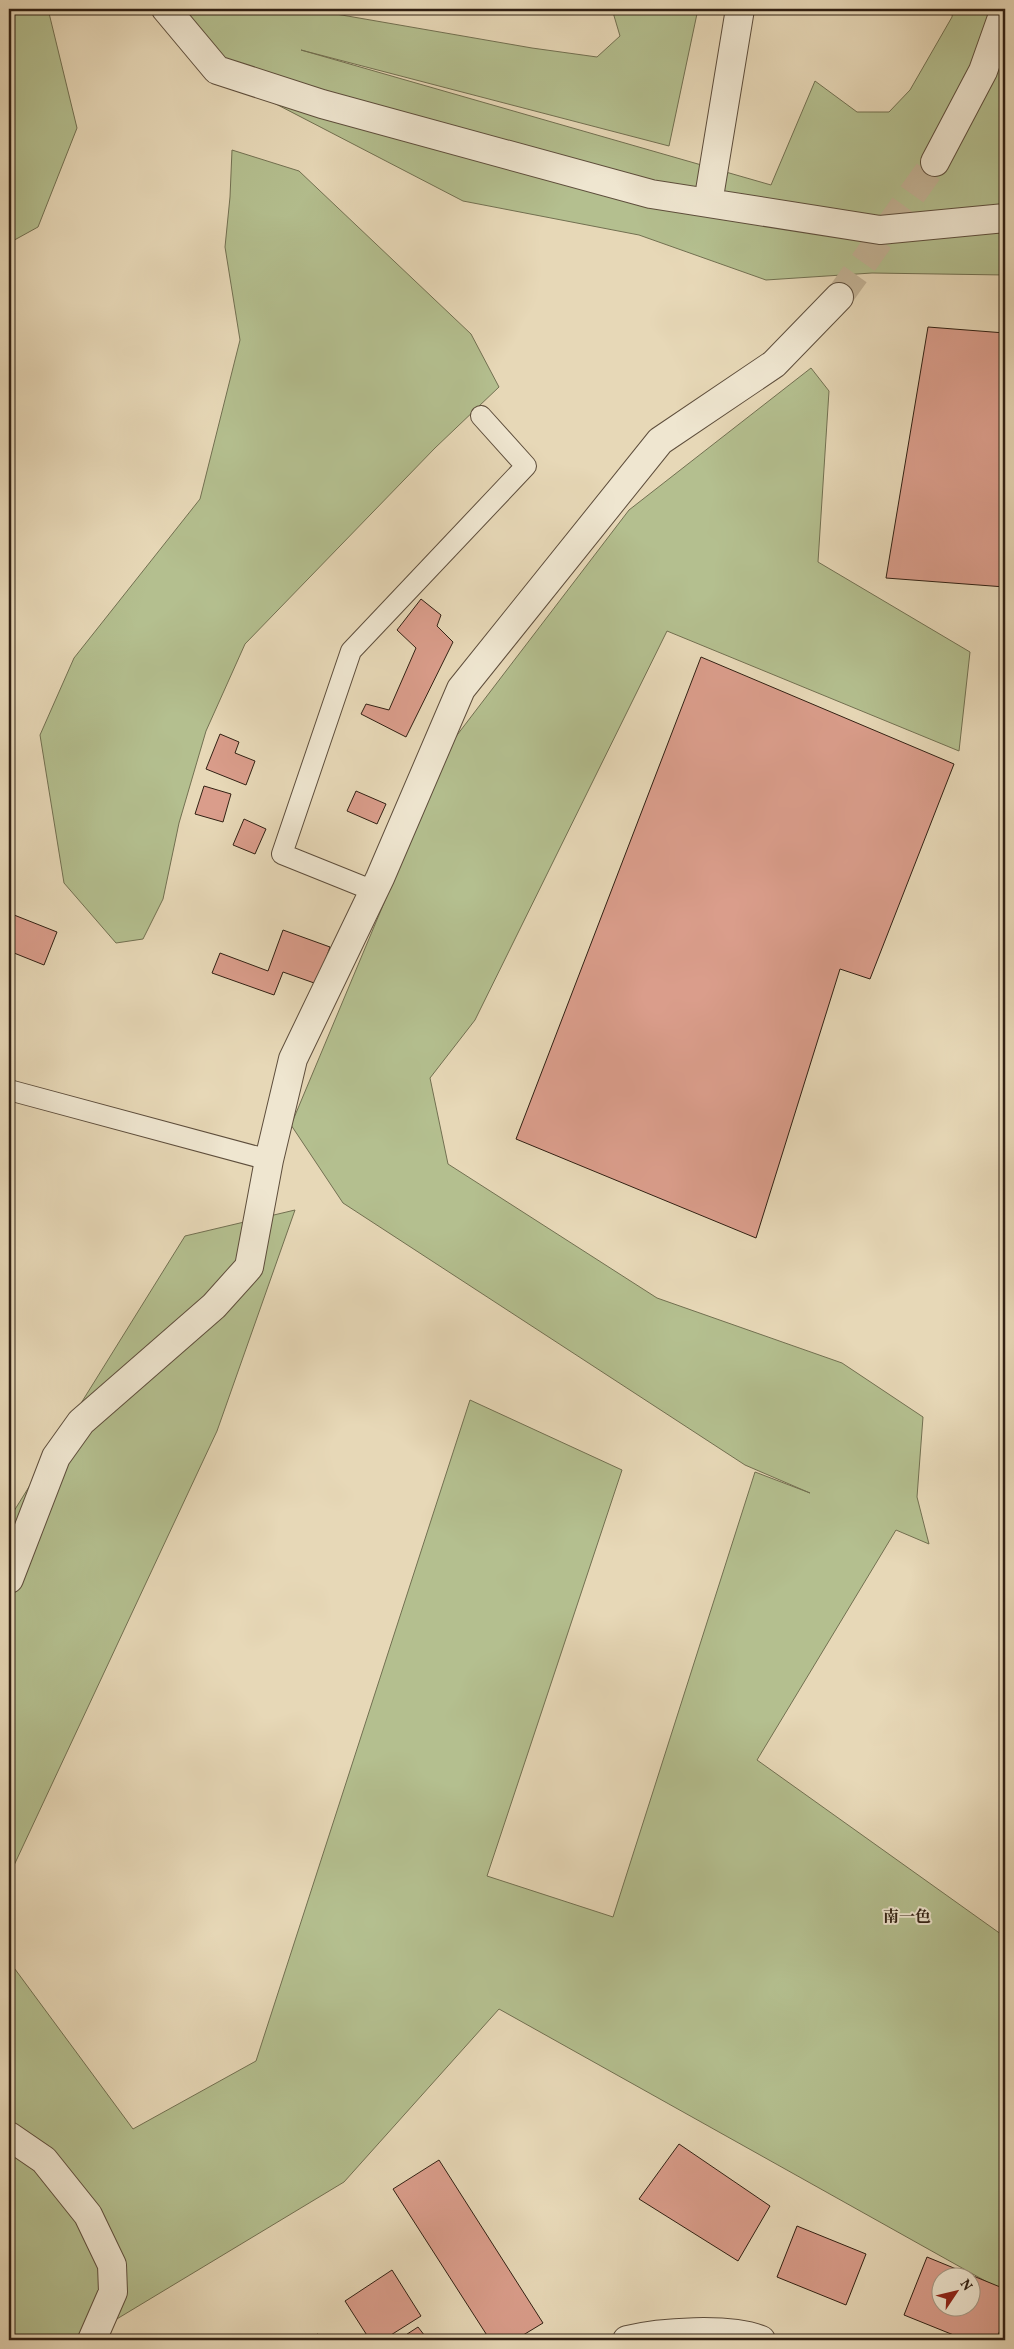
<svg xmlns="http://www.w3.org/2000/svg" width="1014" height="2349" font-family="Vollkorn,'Noto Serif JP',serif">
	<rect width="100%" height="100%" fill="#e7d8b7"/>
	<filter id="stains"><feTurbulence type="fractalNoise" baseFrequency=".004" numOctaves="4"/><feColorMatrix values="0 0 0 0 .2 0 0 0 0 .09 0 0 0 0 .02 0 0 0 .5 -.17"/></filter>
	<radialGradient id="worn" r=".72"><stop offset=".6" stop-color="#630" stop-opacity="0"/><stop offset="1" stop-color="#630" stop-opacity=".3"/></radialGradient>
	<!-- green -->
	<path fill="#b4bf8f" stroke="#727051" d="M9,9H48L77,128L38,227L9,243Z
		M160,9H307L532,48L597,57L620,36L612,9H698L669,146L301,50L771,185L815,81L857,112H889L910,90L952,17L953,9H1005V275L872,273L766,280L639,235L463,201L220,75Z
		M232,150L299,171L471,334L499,387L435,448L245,644L206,731L179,823L163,899L143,939L116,943L64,883L40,735L74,658L200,499L240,340L225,247L230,197Z
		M811,368L829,391L818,562L970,652L959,751L667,631L475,1020L430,1078L448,1164L657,1298L842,1363L923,1417L917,1497L929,1544L896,1530L757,1760L1005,1937V2292L499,2009L344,2182L82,2340H9V1961L133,2129L256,2061L470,1400L622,1470L487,1876L613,1917L755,1472L810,1493L745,1465L343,1203L291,1125L451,743L629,510Z
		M295,1210L217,1431L9,1876V1519L185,1236Z"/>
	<!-- building -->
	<path fill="#da9d8b" stroke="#312013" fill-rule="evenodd" d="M928,327L1005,333V587L886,578Z
		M421,599L441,615L437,626L453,642L406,737L361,714L366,704L389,710L416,648L397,630Z
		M701,657L954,764L870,979L840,969L756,1238L516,1139Z
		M220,734L239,742L235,753L255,761L246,785L206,769Z
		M204,786L231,794L223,822L195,814Z
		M356,791L386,804L377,824L347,811Z
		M244,819L266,829L255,854L233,845Z
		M9,913L57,932L44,965L9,951Z
		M283,930L330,947L317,984L283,972L274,995L212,973L220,953L268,971Z
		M679,2144L770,2206L738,2261L639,2199Z
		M439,2160L543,2323L515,2340H490L393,2189Z
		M797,2226L866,2254L846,2305L777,2277Z
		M927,2257L1005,2289V2318L996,2340H966L904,2315ZM942,2276H972V2306H942Z
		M392,2270L421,2316L383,2340H370L345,2301Z
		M418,2327L428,2340H398Z
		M318,2334L320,2340H304Z"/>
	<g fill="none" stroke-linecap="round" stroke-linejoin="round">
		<!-- street-tunnel -->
		<path stroke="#c3b396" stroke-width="28" stroke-dasharray="28 14" stroke-linecap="butt" d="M839,297L935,162"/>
		<defs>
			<path id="lane" d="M374,891L282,854L351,651L526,466L481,416
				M9,1090L269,1160"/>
			<path id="street" d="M166,9L217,70L322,104L651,194L880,230L1005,218
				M935,162L983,71L1005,9
				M708,203L740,9
				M9,1579L56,1457L81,1422L214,1306L249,1267L269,1160L293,1059L380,878L461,689L660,441L774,364L839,297
				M9,2136L44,2160L88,2215L112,2265L113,2292L92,2340
				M627,2340C659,2332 730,2327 761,2340"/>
		</defs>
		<!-- lane casing -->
		<use href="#lane" stroke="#5e4e3c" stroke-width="22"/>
		<!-- street casing -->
		<use href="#street" stroke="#5e4e3c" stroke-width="30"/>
		<!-- lane -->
		<use href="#lane" stroke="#efe6d0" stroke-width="20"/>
		<!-- street -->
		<use href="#street" stroke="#efe6d0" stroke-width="28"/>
	</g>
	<g text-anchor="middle" stroke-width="4" stroke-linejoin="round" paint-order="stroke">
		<!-- quarter labels -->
		<g font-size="16" font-weight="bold" fill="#312013" stroke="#efe6d0">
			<text x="907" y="1922">南一色</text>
		</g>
	</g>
	<!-- margin -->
	<rect width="1014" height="2349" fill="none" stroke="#e7d8b7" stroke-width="30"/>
	<rect x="10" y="10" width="994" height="2329" fill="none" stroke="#312013" stroke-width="2.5"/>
	<rect x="15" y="15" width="984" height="2319" fill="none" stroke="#312013"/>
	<!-- north arrow -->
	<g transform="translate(956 2292) rotate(55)"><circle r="24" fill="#efe6d0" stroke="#a39784"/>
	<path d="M0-4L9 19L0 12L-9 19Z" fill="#8f2418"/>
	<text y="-8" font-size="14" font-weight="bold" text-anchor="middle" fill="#312013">N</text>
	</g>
	<rect width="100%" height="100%" filter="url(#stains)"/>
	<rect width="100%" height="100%" fill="url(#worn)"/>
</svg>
